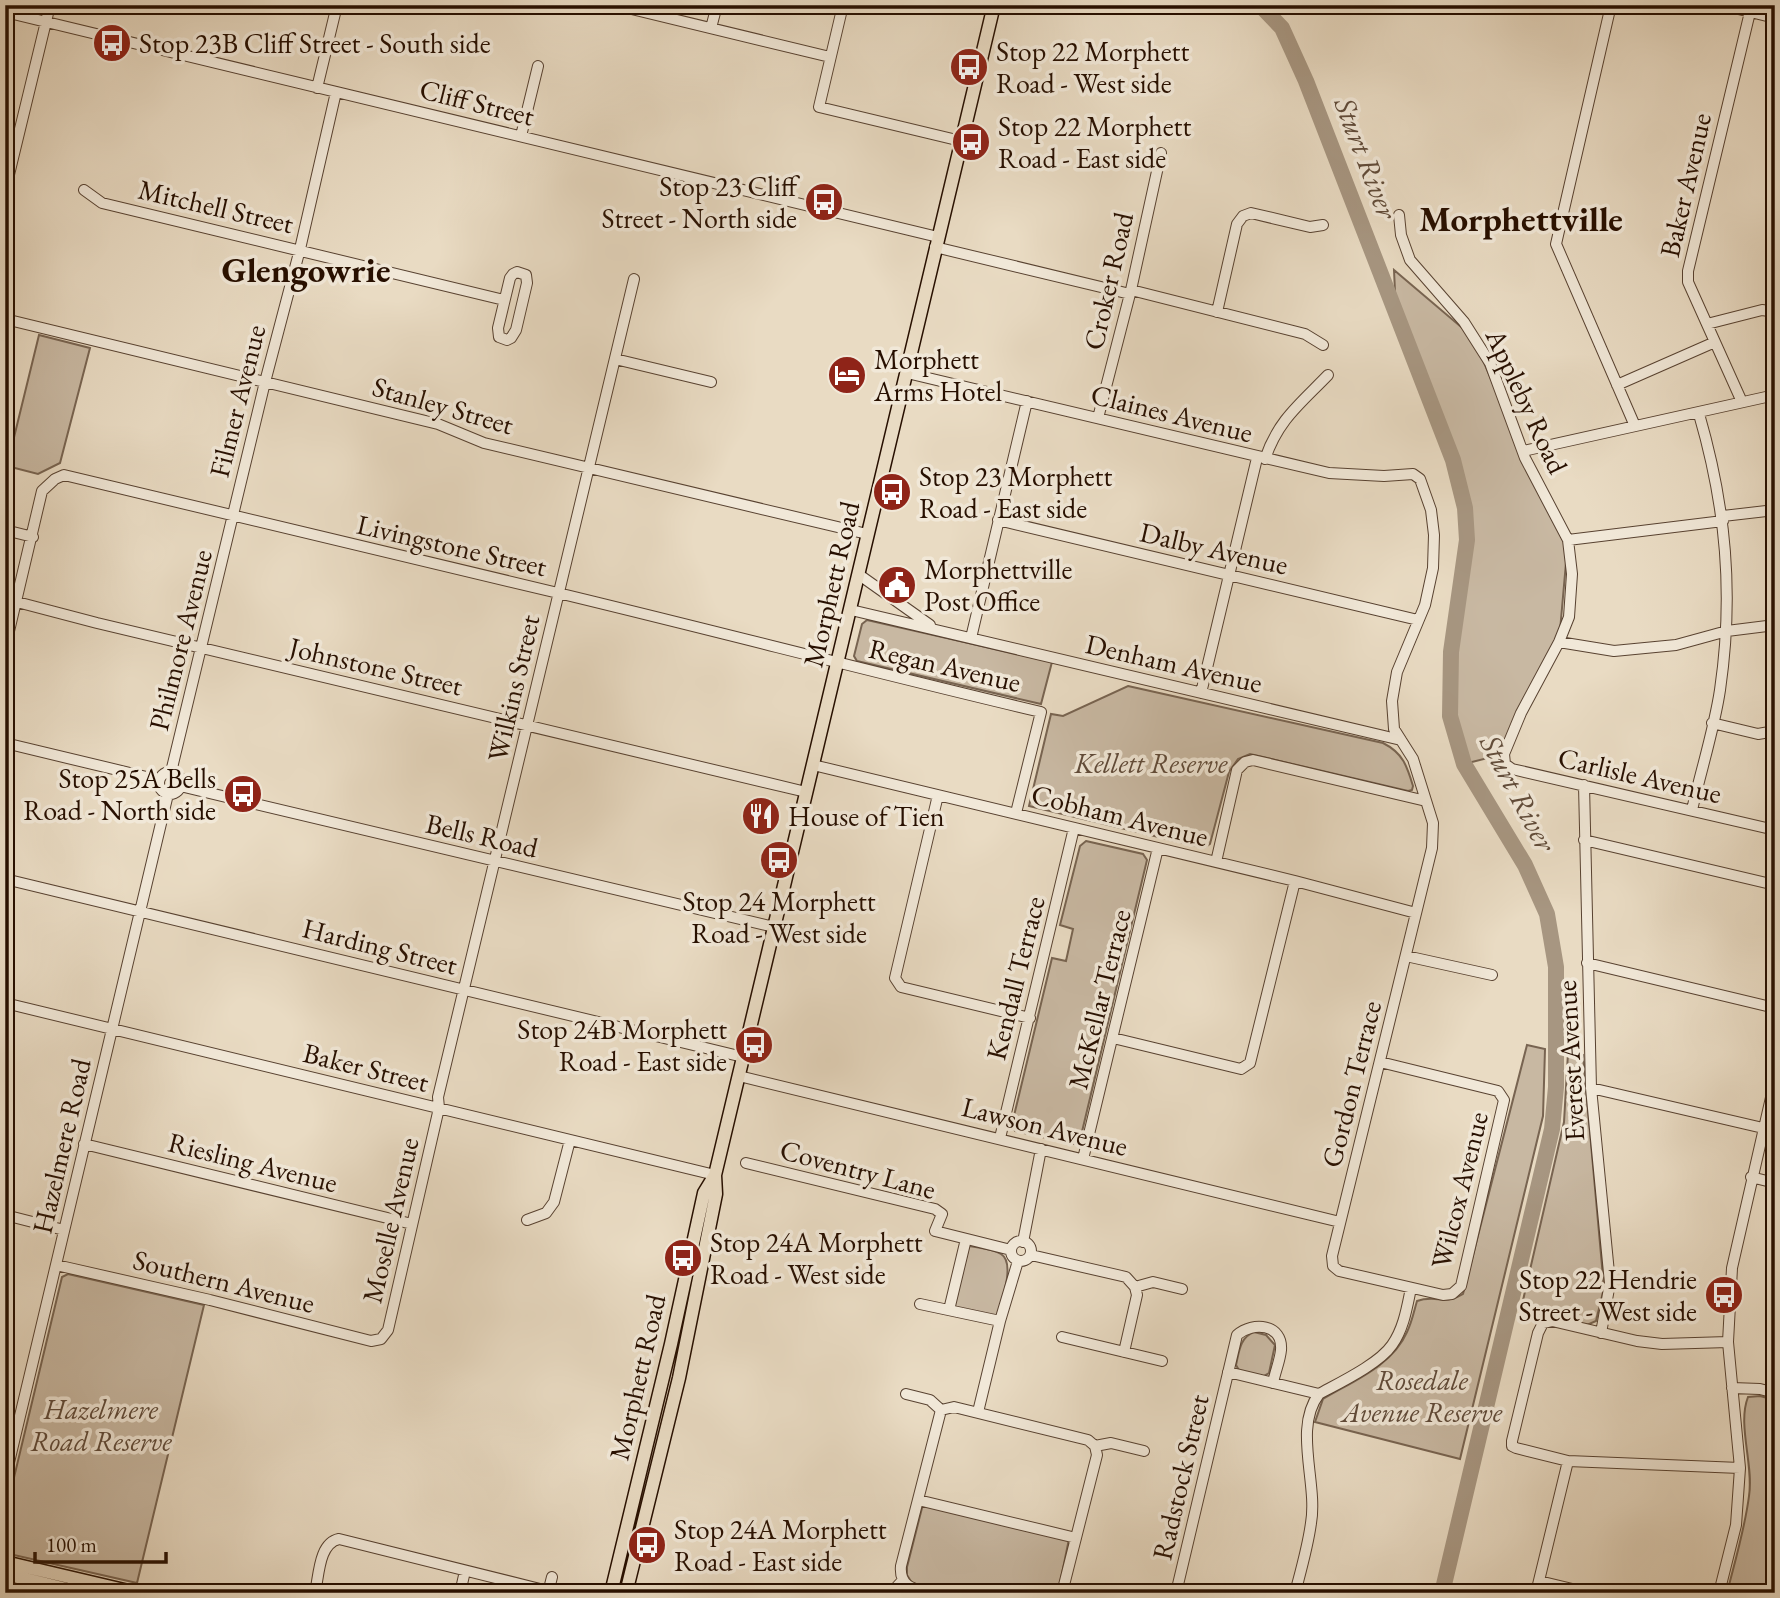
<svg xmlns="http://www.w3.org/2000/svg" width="1780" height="1598" font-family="'EB Garamond',serif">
	<rect width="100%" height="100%" fill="#e9dbc3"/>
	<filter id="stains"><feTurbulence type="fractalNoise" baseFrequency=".00286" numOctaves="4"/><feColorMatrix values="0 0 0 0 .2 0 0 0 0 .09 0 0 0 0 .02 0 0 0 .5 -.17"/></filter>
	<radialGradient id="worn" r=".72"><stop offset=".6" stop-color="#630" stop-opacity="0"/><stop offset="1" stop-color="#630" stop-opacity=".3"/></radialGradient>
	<!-- green -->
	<path fill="#c8b8a2" stroke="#786451" stroke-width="2" d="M1394,270L1473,337L1525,458L1568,540L1559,642L1504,754L1464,764L1450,716L1451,652L1467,540L1465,508L1453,460L1396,313Z
		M39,335L90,348L60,463L38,474L7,466Z
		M867,620L1052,662L1041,704L857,661L854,656L862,624Z
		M1128,686L1383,743C1403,753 1407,766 1413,786L1412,790L1408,791L1250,754L1238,759L1229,772L1210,844L1204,848L1029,806L1051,714L1063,716Z
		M1086,841L1143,854L1147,860L1080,1140L1073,1144L1015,1131L1012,1124L1052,958L1066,961L1073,929L1060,925L1080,846Z
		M1527,1045L1545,1049L1543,1116L1460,1459L1315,1422L1323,1399C1353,1381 1392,1366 1407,1332C1412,1322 1414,1311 1417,1301C1436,1294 1445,1306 1463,1294Z
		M1568,1053L1583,1055L1604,1288L1596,1321L1587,1325L1521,1309L1564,1122Z
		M969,1246C979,1248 993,1249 1001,1254C1016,1263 1001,1303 997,1317L954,1307Z
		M68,1274L204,1305L137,1583L5,1553V1515L62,1277Z
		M1254,1332L1266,1335L1275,1345L1269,1373L1262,1377L1240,1372L1236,1365C1239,1352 1240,1337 1254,1332Z
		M1760,1396L1775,1400V1593H1727C1735,1561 1745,1528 1749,1496C1754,1465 1737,1425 1748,1397Z
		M923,1504L1069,1539L1058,1593H949L912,1583L907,1575V1567Z"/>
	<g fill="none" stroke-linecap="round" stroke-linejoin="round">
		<!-- river -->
		<path stroke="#a79681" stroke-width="16" d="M1260,5L1282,28L1306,81L1453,460L1465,508L1467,540L1451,652L1450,716L1464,764L1525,865L1547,914L1556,967V1087L1552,1129L1442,1593"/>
		<defs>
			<path id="minor" d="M615,5L830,57
				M843,5L819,107L961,141
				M1611,5L1556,244L1635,426
				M1722,5L1775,18
				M5,12L938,237
				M711,28L717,5
				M317,88L337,5
				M521,136L538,66
				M84,190L102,203L504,300
				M5,191L50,5
				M1399,215L1401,235L1410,260L1464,322L1490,363L1525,458L1568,540L1572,574L1569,617L1559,642L1521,713L1504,754L1505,764L1512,769L1775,830
				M935,247L1130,294
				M517,272L526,275L527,283L516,330L511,338L507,340L499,337L498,328L510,278L513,274Z
				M1131,290L1305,334L1323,345
				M1217,312L1237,224L1243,216L1251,213L1310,227L1323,225
				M5,319L438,424L484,443L867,534
				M1707,324L1762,310L1769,311L1775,317
				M615,359L711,382
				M907,373L1329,473L1384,476L1413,474L1420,479L1431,510L1434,535L1433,568L1425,605L1397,672L1392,701L1394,729L1413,759L1433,823L1432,848L1332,1256L1333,1266L1339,1271L1443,1295L1452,1294L1461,1286L1504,1100L1498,1091L1380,1062
				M1617,385L1715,342
				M1742,402L1688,282V271L1750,12
				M1098,418L1131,290L1161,153
				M1523,451L1775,395
				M1265,459C1278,420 1300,404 1328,375
				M1723,516L1775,510
				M998,520L1418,620
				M5,530L33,537
				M1568,540L1723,521
				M858,574L930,625
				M17,602L97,623L806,792
				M851,610L1401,740
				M971,638L1027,401
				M1559,642L1614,651L1676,645L1727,631L1775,625
				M5,648L42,491L55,479L64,475C229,516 394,553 558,593C720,632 880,674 1041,712L1016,813
				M1201,693L1257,458
				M1712,723L1758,734L1775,731
				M5,743L159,780
				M813,765L1295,881L1416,913
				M171,772L265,382L300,249L336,92
				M159 783a11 11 0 1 1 22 0a11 11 0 1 1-22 0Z
				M1584,785L1591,1088L1610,1283L1601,1333
				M180,786L774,927
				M938,795L895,978L901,987L1030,1018
				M1692,810C1701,770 1714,730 1720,690C1734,594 1726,507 1699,414
				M1584,840L1775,885
				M1216,862L1237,770L1245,762L1253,760L1426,801
				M5,879L743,1057
				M1406,956L1492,975
				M1587,963L1775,1008
				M5,1003L715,1175
				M1113,1038L1241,1069L1250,1063L1295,881
				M739,1076L1340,1222
				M1591,1088L1763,1128
				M1000,1138L1074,828
				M84,1144L412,1224
				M1083,1159L1158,848
				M746,1163L935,1209L942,1214L935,1231L1011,1250
				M1751,1177L1775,1183
				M5,1215L64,1230
				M527,1220L546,1213L554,1202L570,1140
				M1011 1251a10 10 0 1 1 20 0a10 10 0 1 1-20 0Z
				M1023,1242L1041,1149
				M1031,1255L1126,1277L1135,1287L1153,1282L1182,1289
				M56,1265L210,1300L371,1341L381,1339L388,1330L439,1108L438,1097L634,279
				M920,1304L1000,1321
				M949,1310L966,1239
				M1062,1337L1162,1361
				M1728,1342L1662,1344L1637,1341L1552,1321L1543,1323L1538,1333L1512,1441V1446L1516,1448L1568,1461L1740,1468
				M1124,1352L1137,1295L1135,1287
				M1228,1372L1319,1394
				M1732,1388L1760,1389L1775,1393
				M906,1394L930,1400L941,1410
				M978,1412L1000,1321L1018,1261
				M1095,1446L1111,1443L1144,1451
				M5,1479L168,794
				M918,1500L1076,1538
				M1539,1581L1589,1593
				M315,1593C319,1575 319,1543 339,1539L548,1591
				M460,1593L465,1571
				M548,1593L552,1577
				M891,1593L903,1580
				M929,1593C913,1589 899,1586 901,1566L941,1410L954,1407L1088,1440L1095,1446L1097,1455L1062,1593
				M1176,1593L1237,1335C1253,1321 1283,1324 1281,1350C1280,1361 1275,1372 1273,1383
				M1295,1593C1301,1570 1308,1546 1311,1523C1318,1483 1293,1428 1319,1394C1339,1383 1379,1364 1392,1345C1404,1328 1407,1307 1411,1288
				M1536,1593L1568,1461
				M1719,1593L1736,1525L1740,1468L1728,1342L1732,1268L1775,1080"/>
			<path id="major" d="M5,1562L137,1593
				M5,1574L83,1593
				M611,1593L671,1344L704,1193L715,1175
				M626,1593L679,1378L716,1194L715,1175L994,5"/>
		</defs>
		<!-- minor casing -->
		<use href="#minor" stroke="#584231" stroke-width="12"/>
		<!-- major casing -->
		<use href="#major" stroke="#270f00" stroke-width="15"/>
		<!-- minor -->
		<use href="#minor" stroke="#f1e8d8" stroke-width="10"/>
		<!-- major -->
		<use href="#major" stroke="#e9dbc3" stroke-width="12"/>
	</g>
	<!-- icons -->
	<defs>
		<symbol id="bus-disc" viewBox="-11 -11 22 22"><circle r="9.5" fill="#8f2418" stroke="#f1e8d8"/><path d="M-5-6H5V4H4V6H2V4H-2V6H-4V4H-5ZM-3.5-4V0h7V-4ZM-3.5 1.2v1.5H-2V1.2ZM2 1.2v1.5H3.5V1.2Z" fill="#fff"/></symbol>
		<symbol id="hotel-disc" viewBox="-11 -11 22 22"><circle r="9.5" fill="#8f2418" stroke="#f1e8d8"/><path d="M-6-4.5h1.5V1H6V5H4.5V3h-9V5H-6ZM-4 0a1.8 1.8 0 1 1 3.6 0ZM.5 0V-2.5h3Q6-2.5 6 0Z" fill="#fff"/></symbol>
		<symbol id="civic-disc" viewBox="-11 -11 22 22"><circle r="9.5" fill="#8f2418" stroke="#f1e8d8"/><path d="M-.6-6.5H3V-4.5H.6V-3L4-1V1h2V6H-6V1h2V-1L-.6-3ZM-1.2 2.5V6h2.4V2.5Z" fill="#fff"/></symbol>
		<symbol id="restaurant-disc" viewBox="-11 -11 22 22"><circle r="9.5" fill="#8f2418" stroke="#f1e8d8"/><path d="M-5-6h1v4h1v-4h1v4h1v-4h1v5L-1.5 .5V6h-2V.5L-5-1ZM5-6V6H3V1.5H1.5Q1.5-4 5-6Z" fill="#fff"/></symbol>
	</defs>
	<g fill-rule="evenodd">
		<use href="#bus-disc" x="90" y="21" width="44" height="44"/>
		<use href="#bus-disc" x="947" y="45" width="44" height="44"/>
		<use href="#bus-disc" x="949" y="120" width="44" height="44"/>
		<use href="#bus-disc" x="802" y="180" width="44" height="44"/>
		<use href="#hotel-disc" x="825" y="353" width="44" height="44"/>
		<use href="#bus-disc" x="870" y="470" width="44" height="44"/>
		<use href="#civic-disc" x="875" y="563" width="44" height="44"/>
		<use href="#bus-disc" x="221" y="772" width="44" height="44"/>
		<use href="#restaurant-disc" x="739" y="794" width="44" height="44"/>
		<use href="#bus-disc" x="757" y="838" width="44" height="44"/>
		<use href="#bus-disc" x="732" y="1023" width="44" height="44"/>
		<use href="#bus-disc" x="661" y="1236" width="44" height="44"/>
		<use href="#bus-disc" x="1702" y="1273" width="44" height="44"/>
		<use href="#bus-disc" x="625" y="1523" width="44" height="44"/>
	</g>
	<g text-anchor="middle" stroke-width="7" stroke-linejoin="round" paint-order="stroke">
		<!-- poi labels -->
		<g font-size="28" fill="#270f00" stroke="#f1e8d8" text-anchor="start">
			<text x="139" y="53">Stop 23B Cliff Street - South side</text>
			<text x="996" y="61">Stop 22 Morphett<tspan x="996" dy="32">Road - West side</tspan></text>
			<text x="998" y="136">Stop 22 Morphett<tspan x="998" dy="32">Road - East side</tspan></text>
			<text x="797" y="196" text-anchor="end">Stop 23 Cliff<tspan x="797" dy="32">Street - North side</tspan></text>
			<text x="874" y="369">Morphett<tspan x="874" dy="32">Arms Hotel</tspan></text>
			<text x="919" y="486">Stop 23 Morphett<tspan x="919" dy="32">Road - East side</tspan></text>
			<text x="924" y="579">Morphettville<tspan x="924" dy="32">Post Office</tspan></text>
			<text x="216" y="788" text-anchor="end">Stop 25A Bells<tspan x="216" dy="32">Road - North side</tspan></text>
			<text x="788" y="826">House of Tien</text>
			<text x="779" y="911" text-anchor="middle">Stop 24 Morphett<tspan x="779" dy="32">Road - West side</tspan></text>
			<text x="727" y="1039" text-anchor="end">Stop 24B Morphett<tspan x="727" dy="32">Road - East side</tspan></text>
			<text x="710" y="1252">Stop 24A Morphett<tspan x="710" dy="32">Road - West side</tspan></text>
			<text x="1697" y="1289" text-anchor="end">Stop 22 Hendrie<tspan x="1697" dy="32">Street - West side</tspan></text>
			<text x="674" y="1539">Stop 24A Morphett<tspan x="674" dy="32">Road - East side</tspan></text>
		</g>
		<!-- street labels -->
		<g font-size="28" fill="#270f00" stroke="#f1e8d8">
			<text transform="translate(477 102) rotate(14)" y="10">Cliff Street</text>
			<text transform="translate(1685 185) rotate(-77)" y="10">Baker Avenue</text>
			<text transform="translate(216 206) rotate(13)" y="10">Mitchell Street</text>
			<text transform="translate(1108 281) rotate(-77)" y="10">Croker Road</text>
			<text transform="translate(237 401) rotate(-76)" y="10">Filmer Avenue</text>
			<text transform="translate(1527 401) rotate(65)" y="10">Appleby Road</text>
			<text transform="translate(443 405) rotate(16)" y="10">Stanley Street</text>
			<text transform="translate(1172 413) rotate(14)" y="10">Claines Avenue</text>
			<text transform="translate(452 545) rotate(13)" y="10">Livingstone Street</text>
			<text transform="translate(1214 548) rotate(13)" y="10">Dalby Avenue</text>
			<text transform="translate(831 584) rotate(-77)" y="10">Morphett Road</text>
			<text transform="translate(180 640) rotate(-76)" y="10">Philmore Avenue</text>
			<text transform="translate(1174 663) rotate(13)" y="10">Denham Avenue</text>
			<text transform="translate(945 665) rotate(13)" y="10">Regan Avenue</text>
			<text transform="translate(376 666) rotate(13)" y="10">Johnstone Street</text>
			<text transform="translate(513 688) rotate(-77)" y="10">Wilkins Street</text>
			<text transform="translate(1640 775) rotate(13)" y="10">Carlisle Avenue</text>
			<text transform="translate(1120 815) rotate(14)" y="10">Cobham Avenue</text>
			<text transform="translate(482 835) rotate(13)" y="10">Bells Road</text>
			<text transform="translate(380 946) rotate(14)" y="10">Harding Street</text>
			<text transform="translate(1015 978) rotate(-76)" y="10">Kendall Terrace</text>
			<text transform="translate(1099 999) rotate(-76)" y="10">McKellar Terrace</text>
			<text transform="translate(1570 1061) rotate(-93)" y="10">Everest Avenue</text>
			<text transform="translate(366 1067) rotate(14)" y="10">Baker Street</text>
			<text transform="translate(1351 1084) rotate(-76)" y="10">Gordon Terrace</text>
			<text transform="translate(1045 1126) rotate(14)" y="10">Lawson Avenue</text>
			<text transform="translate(61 1146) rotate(-77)" y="10">Hazelmere Road</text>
			<text transform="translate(253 1162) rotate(14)" y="10">Riesling Avenue</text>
			<text transform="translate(858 1169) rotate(15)" y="10">Coventry Lane</text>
			<text transform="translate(1459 1190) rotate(-76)" y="10">Wilcox Avenue</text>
			<text transform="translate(390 1220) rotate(-77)" y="10">Moselle Avenue</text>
			<text transform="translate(224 1281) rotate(14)" y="10">Southern Avenue</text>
			<text transform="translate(637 1377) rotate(-77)" y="10">Morphett Road</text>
			<text transform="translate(1180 1477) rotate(-77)" y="10">Radstock Street</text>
		</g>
		<!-- park labels -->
		<g font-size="28" font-style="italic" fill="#5f4a39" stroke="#f1e8d8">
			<text x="1151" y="773">Kellett Reserve</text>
			<text x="1422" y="1390">Rosedale<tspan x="1422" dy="32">Avenue Reserve</tspan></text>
			<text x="101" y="1419">Hazelmere<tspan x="101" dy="32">Road Reserve</tspan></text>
		</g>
		<!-- water labels -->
		<g font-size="30" font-style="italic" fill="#614c3a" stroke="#f1e8d8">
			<text transform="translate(1366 158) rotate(69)" y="10">Sturt River</text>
			<text transform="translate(1518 793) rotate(62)" y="10">Sturt River</text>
		</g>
		<!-- district labels -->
		<g font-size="35" font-weight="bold" fill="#270f00" stroke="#f1e8d8">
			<text x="1521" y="231">Morphettville</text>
			<text x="306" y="282">Glengowrie</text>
		</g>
	</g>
	<!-- margin -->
	<rect width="1780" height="1598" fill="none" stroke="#e9dbc3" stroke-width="28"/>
	<rect x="7" y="7" width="1766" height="1584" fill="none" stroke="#270f00" stroke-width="3.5"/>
	<rect x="14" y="14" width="1752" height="1570" fill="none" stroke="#270f00" stroke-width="2"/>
	<!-- scale -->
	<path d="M35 1552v10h131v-10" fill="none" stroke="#270f00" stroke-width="3.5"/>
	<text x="46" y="1552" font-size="21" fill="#270f00" stroke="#f1e8d8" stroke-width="5" paint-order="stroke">100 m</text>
	<rect width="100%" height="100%" filter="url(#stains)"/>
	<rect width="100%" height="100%" fill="url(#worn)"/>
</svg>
